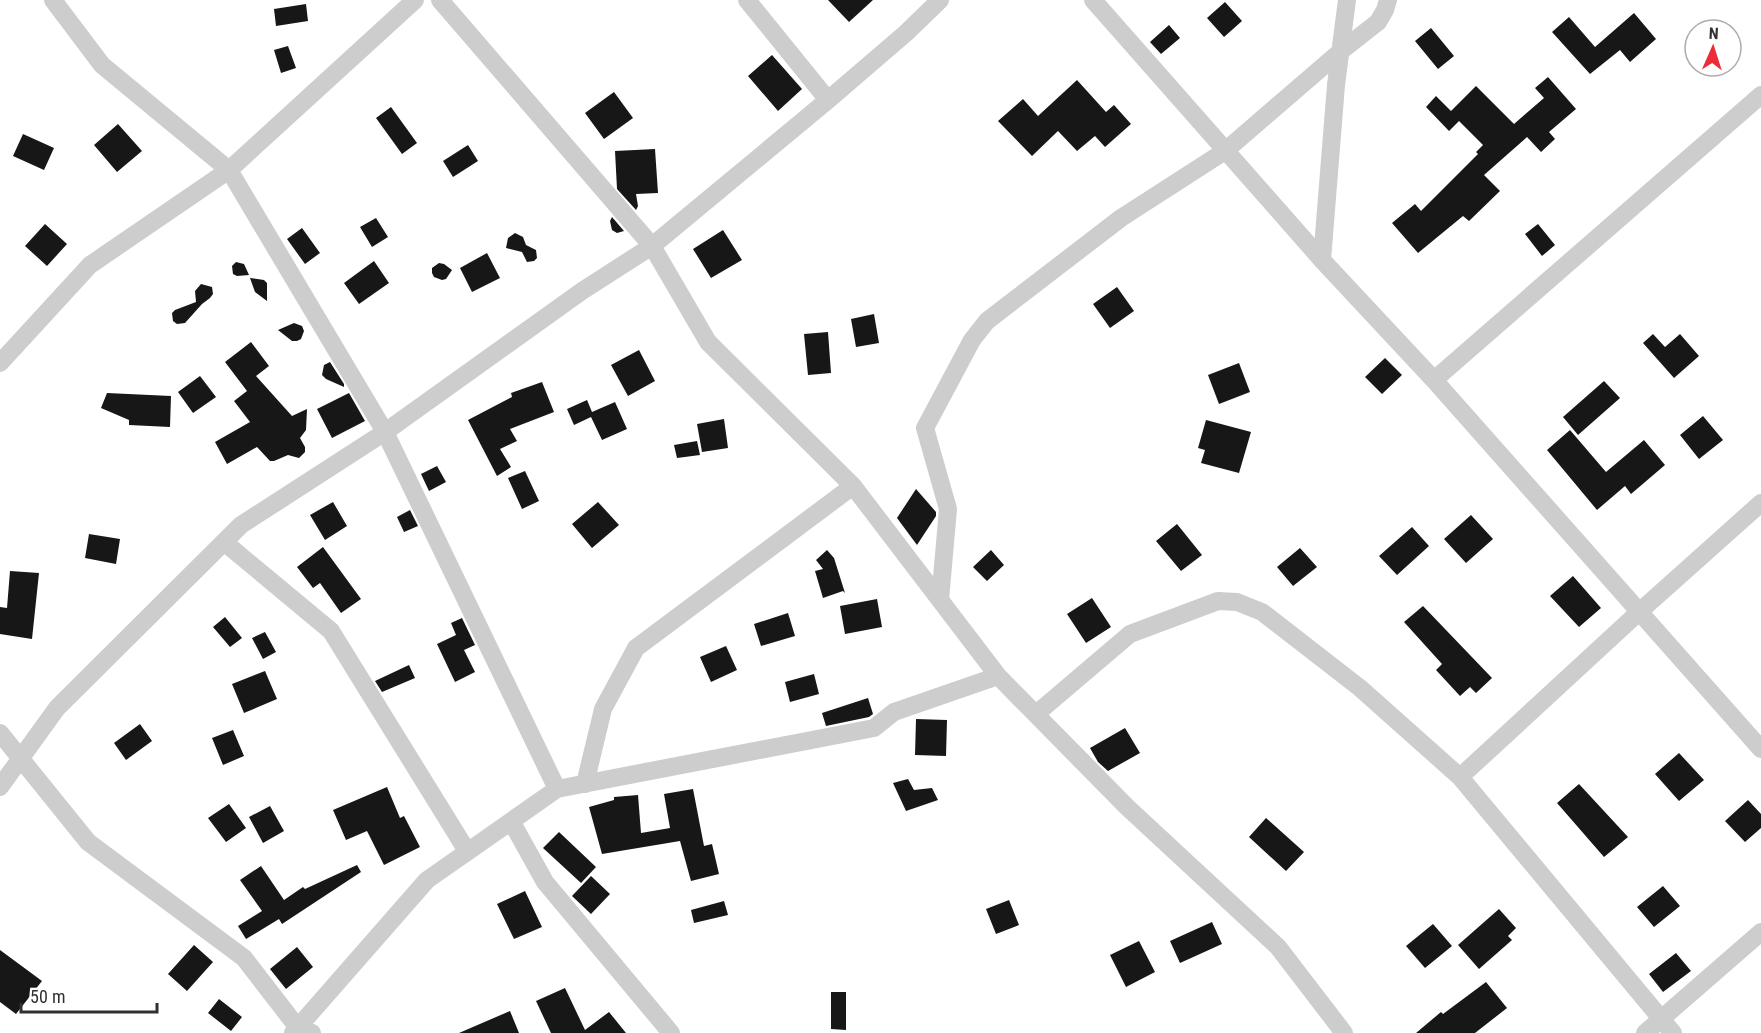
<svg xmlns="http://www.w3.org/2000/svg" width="1761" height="1033" font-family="'Roboto Condensed',sans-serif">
	<rect width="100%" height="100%" fill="#fff"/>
	<!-- building -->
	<path fill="#171717" d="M828,0H873L849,22Z
		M1225,2L1242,21L1224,37L1207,18Z
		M306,4L308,21L276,26L274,9Z
		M1634,13L1656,39L1630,62L1620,50L1590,74L1552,32L1569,17L1595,47Z
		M1169,25L1180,38L1161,54L1150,42Z
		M1431,28L1454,56L1438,69L1415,41Z
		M288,46L296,68L281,73L274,50Z
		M772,55L802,89L778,111L748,76Z
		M1548,77L1576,109L1549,132L1555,139L1541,152L1527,137L1484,175L1500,191L1469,221L1463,216L1418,253L1392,223L1415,204L1421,211L1478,154L1476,152L1483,145L1459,121L1449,131L1426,107L1436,96L1451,111L1476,86L1514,124L1544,98L1535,88Z
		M1077,80L1106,112L1114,105L1131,124L1105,147L1095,136L1077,151L1058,131L1032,156L998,121L1023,99L1038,116Z
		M614,92L633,118L604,139L585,113Z
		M391,107L417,143L402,154L376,118Z
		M118,124L142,151L117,172L94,145Z
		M23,134L54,148L44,170L13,156Z
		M468,145L478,161L453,177L443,161Z
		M655,149L658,193L636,194L638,206L636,210L617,189L615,151Z
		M612,217L624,231L617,233L612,230L610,221Z
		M376,218L388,237L372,247L360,227Z
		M45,224L67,244L47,266L25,246Z
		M1538,224L1555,245L1542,256L1525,234Z
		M302,228L320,253L305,264L287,239Z
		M723,230L742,260L711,278L693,249Z
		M515,233L523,237L526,245L536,250L537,258L534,261L527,262L522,252L506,248L508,238Z
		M487,253L500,278L472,292L460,268Z
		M374,261L389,283L359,304L344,283Z
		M236,262L244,264L249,275L237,276L233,274L232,266Z
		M439,263L444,264L452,270L446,279L442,280L434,277L432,273V268Z
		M250,278L264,280L267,283V301L255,292Z
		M201,284L212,287L213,294L210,298L202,304L185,323L177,324L173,321L172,313L175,310L196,302L195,291Z
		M1117,287L1134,311L1110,328L1093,304Z
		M874,314L879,343L856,347L851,319Z
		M294,323L302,326L304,331L301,339L297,341H292L278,330Z
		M828,332L831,373L808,375L804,334Z
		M1653,334L1665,347L1680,334L1699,356L1674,378L1643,343Z
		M251,342L269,366L256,376L292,416L307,409L306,430L300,438L305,447V452L299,458L288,455L274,461H270L257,447L227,464L215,442L250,422L234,401L247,391L225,362Z
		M639,350L655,381L628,396L611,365Z
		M1385,358L1402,375L1382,394L1365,377Z
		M330,362L344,384V387L326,379L322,375L324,365Z
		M1239,363L1250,392L1219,404L1208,375Z
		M200,376L216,397L193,413L178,392Z
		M1604,381L1620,398L1578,435L1563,417Z
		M542,382L554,412L510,429L517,441L500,449L511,467L497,476L468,420L512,397L511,393Z
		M107,393L171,396L170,427L129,425V420L101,408Z
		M349,393L365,421L332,438L317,409Z
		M587,400L592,412L615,402L627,429L602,440L591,417L574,425L567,409Z
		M1703,416L1723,440L1699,459L1680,435Z
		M724,419L728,448L702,452L697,424Z
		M1206,420L1251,432L1239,473L1201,463L1205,450L1198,448Z
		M1570,430L1606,472L1644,440L1665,465L1631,494L1625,486L1597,510L1547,450Z
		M697,441L700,455L677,458L674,445Z
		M437,466L446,482L429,491L421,474Z
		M525,471L539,501L522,509L508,478Z
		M916,489L936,512V516L917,545L897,518Z
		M333,502L347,526L325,540L310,515Z
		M598,502L619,525L592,548L572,524Z
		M410,510L418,526L404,532L397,517Z
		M1471,515L1493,539L1466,563L1444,539Z
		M1177,524L1202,555L1181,571L1156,541Z
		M1412,527L1429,546L1397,575L1379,556Z
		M89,534L120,539L116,564L85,558Z
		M323,547L361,599L341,613L320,583L313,588L297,567Z
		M1300,548L1317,567L1293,586L1277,567Z
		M827,550L834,558L845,593L843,591L823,598L815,571L823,569L816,560Z
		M991,550L1004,565L987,581L973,567Z
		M10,571L39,573L32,639L0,634V607L7,608Z
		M1573,576L1601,608L1579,627L1550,596Z
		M1092,598L1111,627L1086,643L1067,614Z
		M877,599L882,627L845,634L840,606Z
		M1423,606L1492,678L1476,693L1470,687L1460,696L1436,670L1442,664L1404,622Z
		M788,613L795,636L761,646L754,624Z
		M225,617L242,638L230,647L213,627Z
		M462,618L475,645L464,650L475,672L455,682L437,644L456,635L451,623Z
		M265,632L276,652L263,659L252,638Z
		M726,646L737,670L711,682L700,657Z
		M409,665L415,678L382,692L375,681Z
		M265,671L277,699L244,713L232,684Z
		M814,674L819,694L790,702L785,682Z
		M868,698L873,714L869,717L826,726L822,713Z
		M916,719L947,720L946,756L915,755Z
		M140,724L152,741L126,760L114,743Z
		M1125,728L1140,753L1108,771L1098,762L1090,748Z
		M233,730L244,756L223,765L212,738Z
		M1679,753L1704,780L1679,801L1655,774Z
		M908,779L914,790L932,788L938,800L906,811L893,783Z
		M1579,784L1628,837L1604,857L1557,803Z
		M387,787L400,818L404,816L420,847L384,865L367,831L346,840L333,810Z
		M693,789L704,846L712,844L719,874L691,881L680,841L602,854L589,807L614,800V797L638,795L641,833L670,828L664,794Z
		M1748,800L1761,814V828L1745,842L1725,821Z
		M229,804L246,828L226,842L208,818Z
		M270,806L284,831L263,843L249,817Z
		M1266,818L1304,852L1286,871L1249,837Z
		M559,832L596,867L581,883L543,848Z
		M357,865L361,872L282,924L279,919L246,939L238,926L262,911L240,880L261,866L284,900L303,887L305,889Z
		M591,876L610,894L591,914L572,896Z
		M1663,886L1680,906L1654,927L1637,907Z
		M525,891L542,927L514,939L497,904Z
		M1009,900L1019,925L996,934L986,909Z
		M724,901L728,915L694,923L691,910Z
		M1499,909L1516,928L1508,936L1512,940L1479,969L1458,945Z
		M1212,922L1222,944L1180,963L1170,941Z
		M1433,924L1452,946L1425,968L1406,946Z
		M1139,941L1155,972L1126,987L1110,955Z
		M194,945L213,962L187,991L168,974Z
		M297,947L313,967L286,989L270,969Z
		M0,950L42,981L16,1014L0,1002Z
		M1676,953L1691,971L1663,992L1649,974Z
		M1486,982L1507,1008L1475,1033H1416L1441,1012L1443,1014Z
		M565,988L585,1030L609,1012L626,1033H551L536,1001Z
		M831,992H846V1030L831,1029Z
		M219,999L242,1017L231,1031L208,1013Z
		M510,1011L519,1033H459Z"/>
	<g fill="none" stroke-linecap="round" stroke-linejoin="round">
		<!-- minor -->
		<path stroke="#cdcdcd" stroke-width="18" d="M53,0L102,65L229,170L385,432L557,789
			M440,0L652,246L708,342L853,486L998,676L1127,807L1278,947L1344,1033
			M747,0L828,100
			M1093,0L1322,260L1434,380L1761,749
			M1322,260L1336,85L1347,0
			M0,363L90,265L229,170L415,0
			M1434,380L1761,95
			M224,542L331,631L467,851
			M940,600L948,509L925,428L972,340L987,321L1121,218L1225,151L1341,51L1378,22L1385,10L1388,0
			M1036,714L1130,634L1218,601L1237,602L1262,612L1360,688L1460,777L1673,1033
			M0,733L88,842L244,958L298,1028L312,1033
			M1460,777L1639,612L1761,503
			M585,784L603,709L636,648L853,486
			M0,787L57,708L241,525L385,432L582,291L652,246L828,100L906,33L940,0
			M511,821L545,882L671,1033
			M293,1033L427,880L557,789L874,728L894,712L998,676
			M1645,1033L1761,932"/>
	</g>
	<!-- north arrow -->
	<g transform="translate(1713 48) rotate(3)"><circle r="28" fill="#ffffff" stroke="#acacac" stroke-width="1.5"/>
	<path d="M0-4.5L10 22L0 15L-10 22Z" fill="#ed2c39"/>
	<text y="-9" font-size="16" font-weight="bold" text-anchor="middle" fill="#303030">N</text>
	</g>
	<!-- scale -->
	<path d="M21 1003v9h136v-9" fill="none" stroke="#303030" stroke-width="3"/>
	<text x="30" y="1003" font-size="18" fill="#303030" stroke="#ffffff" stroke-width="4.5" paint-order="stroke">50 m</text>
</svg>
